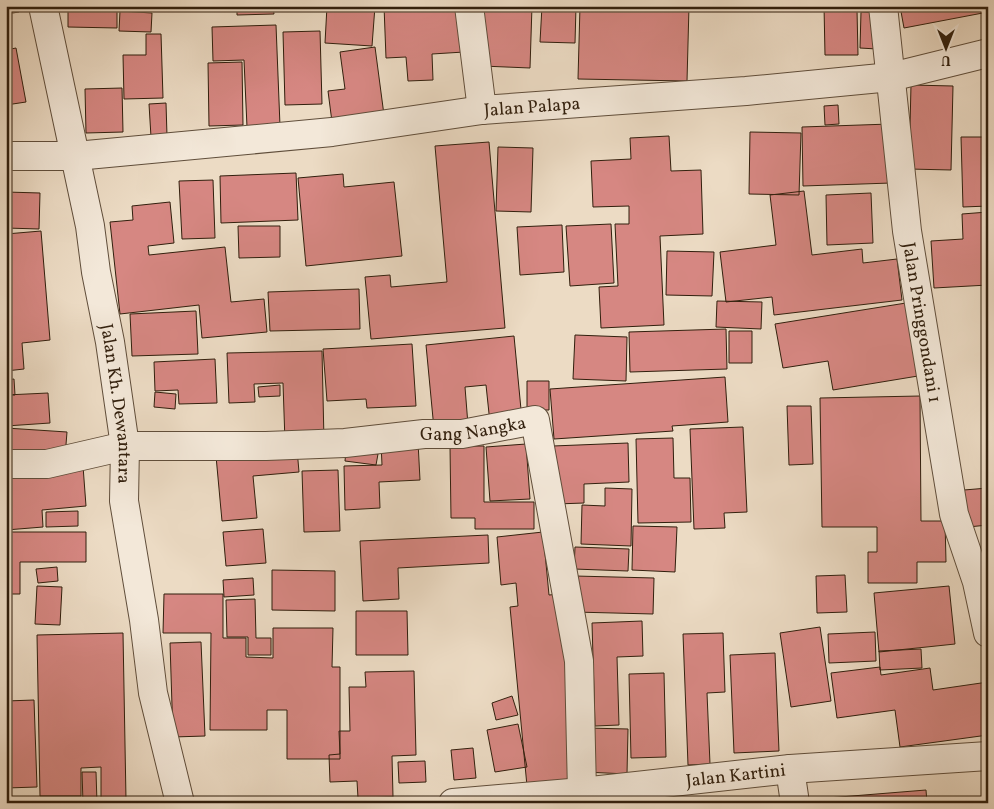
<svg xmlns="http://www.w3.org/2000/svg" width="994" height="809" font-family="Vollkorn,serif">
	<rect width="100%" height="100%" fill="#ecdbc4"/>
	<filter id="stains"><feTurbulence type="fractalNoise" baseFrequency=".004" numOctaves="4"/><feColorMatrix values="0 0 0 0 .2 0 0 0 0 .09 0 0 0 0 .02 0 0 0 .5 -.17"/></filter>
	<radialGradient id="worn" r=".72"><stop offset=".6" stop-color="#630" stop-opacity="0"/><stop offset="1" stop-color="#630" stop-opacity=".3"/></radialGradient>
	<!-- building -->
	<path fill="#d68782" stroke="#311f0d" d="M6,6H18L19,12L6,14Z
		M68,6H117V28L68,27Z
		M120,6H222V8Z
		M237,6H273L274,14L237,15Z
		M327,6H375L372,46L325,43Z
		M384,6H461L464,52L432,54L433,80L408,81L406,57L386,58Z
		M484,6H532L530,68L482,66Z
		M542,6H576L575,43L540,42Z
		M580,6H689L687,81L578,79Z
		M824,6H874V10H857L858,55H825Z
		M900,6H988V12L904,28Z
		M120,11L152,13L151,32L119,31Z
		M861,12L878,13L877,49L860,48Z
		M276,25L280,126L247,127L244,60L213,61L212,27Z
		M320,31L322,104L285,105L283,32Z
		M146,34H161L163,98L124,99L123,55H146Z
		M375,47L384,115L332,122L328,91L345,89L340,52Z
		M16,48L26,102L6,105V50Z
		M242,62L243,125L209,126L208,63Z
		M911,85L953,86L951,170L909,169Z
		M122,88L123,132L86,133L85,89Z
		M166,103L167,136L151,137L149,104Z
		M838,105L839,124L825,125L824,106Z
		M890,124L891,183L803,186L802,127Z
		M750,132L801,133L799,195L749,194Z
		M669,136L671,171L701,170L703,234L660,236L664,325L601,328L599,287L618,286L615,224H629V206L593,207L591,161L631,159L630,138Z
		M961,137H988V206L963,207Z
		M489,142L505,328L371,339L365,277L390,275L391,287L447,282L435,146Z
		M498,147L533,148L531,212L496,211Z
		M296,173L298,220L221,223L220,176Z
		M343,174L344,187L394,182L402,256L306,266L298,178Z
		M213,180L215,238L182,239L179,181Z
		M804,191L812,255L862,249L863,263L897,259L902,300L774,315L772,297L726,302L720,252L776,245L770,195Z
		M6,192L40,193L39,229L6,228Z
		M871,193L873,243L827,245L826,195Z
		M170,202L174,243L148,246L149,255L225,247L231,302L264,299L267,332L202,338L199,305L120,314L110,222L133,220L132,206Z
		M988,212V285L934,288L931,241L963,239L962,214Z
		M611,224L614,283L570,286L566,226Z
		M562,225L564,272L520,275L517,227Z
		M238,226H280V257L239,258Z
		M41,231L50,340L22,343L24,369L6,371V234Z
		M667,251L714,252L712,296L666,295Z
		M359,289L360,329L270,331L268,292Z
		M717,301L762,302L761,329L716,327Z
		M906,303L918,376L833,390L828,361L783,368L775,324Z
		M196,311L198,354L132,356L130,314Z
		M726,329L727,369L630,372L629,332Z
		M729,331H752V363H729Z
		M575,335L627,337L626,381L573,379Z
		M514,336L522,420L490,423L486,385L465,387L468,425L434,429L426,345Z
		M412,344L416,406L367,408L366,399L327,401L323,349Z
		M322,351L324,441L285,442L283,383L254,384L255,402L229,403L227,353Z
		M215,359L217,403L179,404L178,390L155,391L154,362Z
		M725,377L728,422L672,426L673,431L554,439L550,389Z
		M14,379L15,395H6V380Z
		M527,381H549V410H527Z
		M280,385V396L259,397L258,387Z
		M155,392L176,394L175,409L154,407Z
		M48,393L50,423L6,426V395Z
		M920,396L921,521H945L946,562H917V583H868V552H877V527H822L820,398Z
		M787,406H811L813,464L789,465Z
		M743,427L747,512L724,513L725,528L694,529L690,429Z
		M6,428L67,432L65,457L6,453Z
		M673,438L674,478H690L691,522L638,523L636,439Z
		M418,442L420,480L379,482L380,508L345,510L344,466L382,465L381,443Z
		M628,443L629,482L584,484V503L556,504L553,446Z
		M526,444L530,499L490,501L486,447Z
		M450,446H484V502H534V529H475V518H451Z
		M297,449L299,472L253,476L257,518L222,521L216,456Z
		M346,450L378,454L376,465L345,461Z
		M83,466L86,506L42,510L43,527L6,530V472Z
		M338,470L340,531L304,532L302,471Z
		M605,488L632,489L631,546L581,544L582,505L605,506Z
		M988,488V525L968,527L964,490Z
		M78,511V526L46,527V512Z
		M633,526L677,527L675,572L632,570Z
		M263,529L266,563L226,566L223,532Z
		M6,532H86V562H20V594H6Z
		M543,532L549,595L561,594L578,781L527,786L510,607L518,606L516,583L501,585L497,537Z
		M488,535L489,563L398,568L399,599L363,601L360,541Z
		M575,547L629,549L628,571L574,569Z
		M57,567L58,581L38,583L36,569Z
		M272,570L335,571V611L272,610Z
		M845,575L847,612L817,613L816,576Z
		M575,576L654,578L653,614L574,612Z
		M253,578L254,595L224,597L223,580Z
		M37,586L62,587L60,625L35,624Z
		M949,586L955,644L879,652L874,593Z
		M164,594H223V638H246V657L273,658V628H333L332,667H340V759H287V710H267V730H210L211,633H163Z
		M255,599L256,638H271V655H248V637H227L226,600Z
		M356,611H407L408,655H356Z
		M642,621L643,656L617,657L619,725L595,726L592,623Z
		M820,627L831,701L791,707L780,633Z
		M875,632L876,661L829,663L828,634Z
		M123,633L126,800L101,801V767L81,768V796H40L37,635Z
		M723,633L725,692L707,693L710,764L688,765L683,634Z
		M201,642L205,736L173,737L170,643Z
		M921,649L922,668L880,670L879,651Z
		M775,653L779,751L734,753L730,655Z
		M880,667L881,675L930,668L933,690L988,682V735L900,747L895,710L837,718L831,673Z
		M414,671L416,755L392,756L393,797L358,798L357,781L330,782L329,755L340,754L339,731H350L349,687H366L365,672Z
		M664,673L666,757L631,758L629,674Z
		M512,696L518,715L496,720L492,703Z
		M34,700L37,787L6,788V701Z
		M518,724L527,767L495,772L487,730Z
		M586,728L628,729L627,774L585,772Z
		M473,748L476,778L454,780L451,750Z
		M425,761L426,782L399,783L398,762Z
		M82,772H96L97,803H83Z
		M926,790L927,803H816L815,799Z"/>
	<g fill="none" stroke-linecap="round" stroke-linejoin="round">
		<defs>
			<g id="street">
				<path id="s1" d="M43,6L90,226L96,272L110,342L125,446L124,501L144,620L153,693L180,803"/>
				<path d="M469,6L482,110"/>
				<path id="s2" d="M883,6L907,231L954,514L977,582L988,633"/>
				<path id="s3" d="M6,156H76L332,132L482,110L746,91L891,77L988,53"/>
				<path id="s4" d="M6,464H47L125,446H266L345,443L424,434H462L535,420L579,661L582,792"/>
				<path d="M790,769L795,803"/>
				<path id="s5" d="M453,803L582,792L790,769L988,756"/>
			</g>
		</defs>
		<!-- street casing -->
		<use href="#street" stroke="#604e3b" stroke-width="30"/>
		<!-- street -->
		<use href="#street" stroke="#f3e8d9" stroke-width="28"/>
	</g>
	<g text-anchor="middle" stroke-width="4" stroke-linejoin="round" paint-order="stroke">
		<!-- street labels -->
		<g font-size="18" fill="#311f0d" stroke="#f3e8d9">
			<text dy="6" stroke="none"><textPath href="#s3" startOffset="529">Jalan Palapa</textPath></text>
			<text dy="6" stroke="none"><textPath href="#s2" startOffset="319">Jalan Pringgondani 1</textPath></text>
			<text dy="6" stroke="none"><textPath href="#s1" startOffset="405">Jalan Kh. Dewantara</textPath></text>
			<text dy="6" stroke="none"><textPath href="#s4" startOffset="470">Gang Nangka</textPath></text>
			<text dy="6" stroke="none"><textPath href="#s5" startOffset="284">Jalan Kartini</textPath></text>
		</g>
	</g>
	<!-- margin -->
	<rect width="994" height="809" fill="none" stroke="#ecdbc4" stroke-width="25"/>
	<rect x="8" y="8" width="979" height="794" fill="none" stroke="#311f0d" stroke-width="2.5"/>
	<rect x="12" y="12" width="969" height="784" fill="none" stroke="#311f0d"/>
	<!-- north arrow -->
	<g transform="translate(946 48) rotate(180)" stroke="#f3e8d9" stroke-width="4" paint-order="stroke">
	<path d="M0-4L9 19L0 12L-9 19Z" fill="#311f0d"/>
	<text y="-8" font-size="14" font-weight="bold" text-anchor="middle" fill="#311f0d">U</text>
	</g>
	<rect width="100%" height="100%" filter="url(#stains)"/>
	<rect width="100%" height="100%" fill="url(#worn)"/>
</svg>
